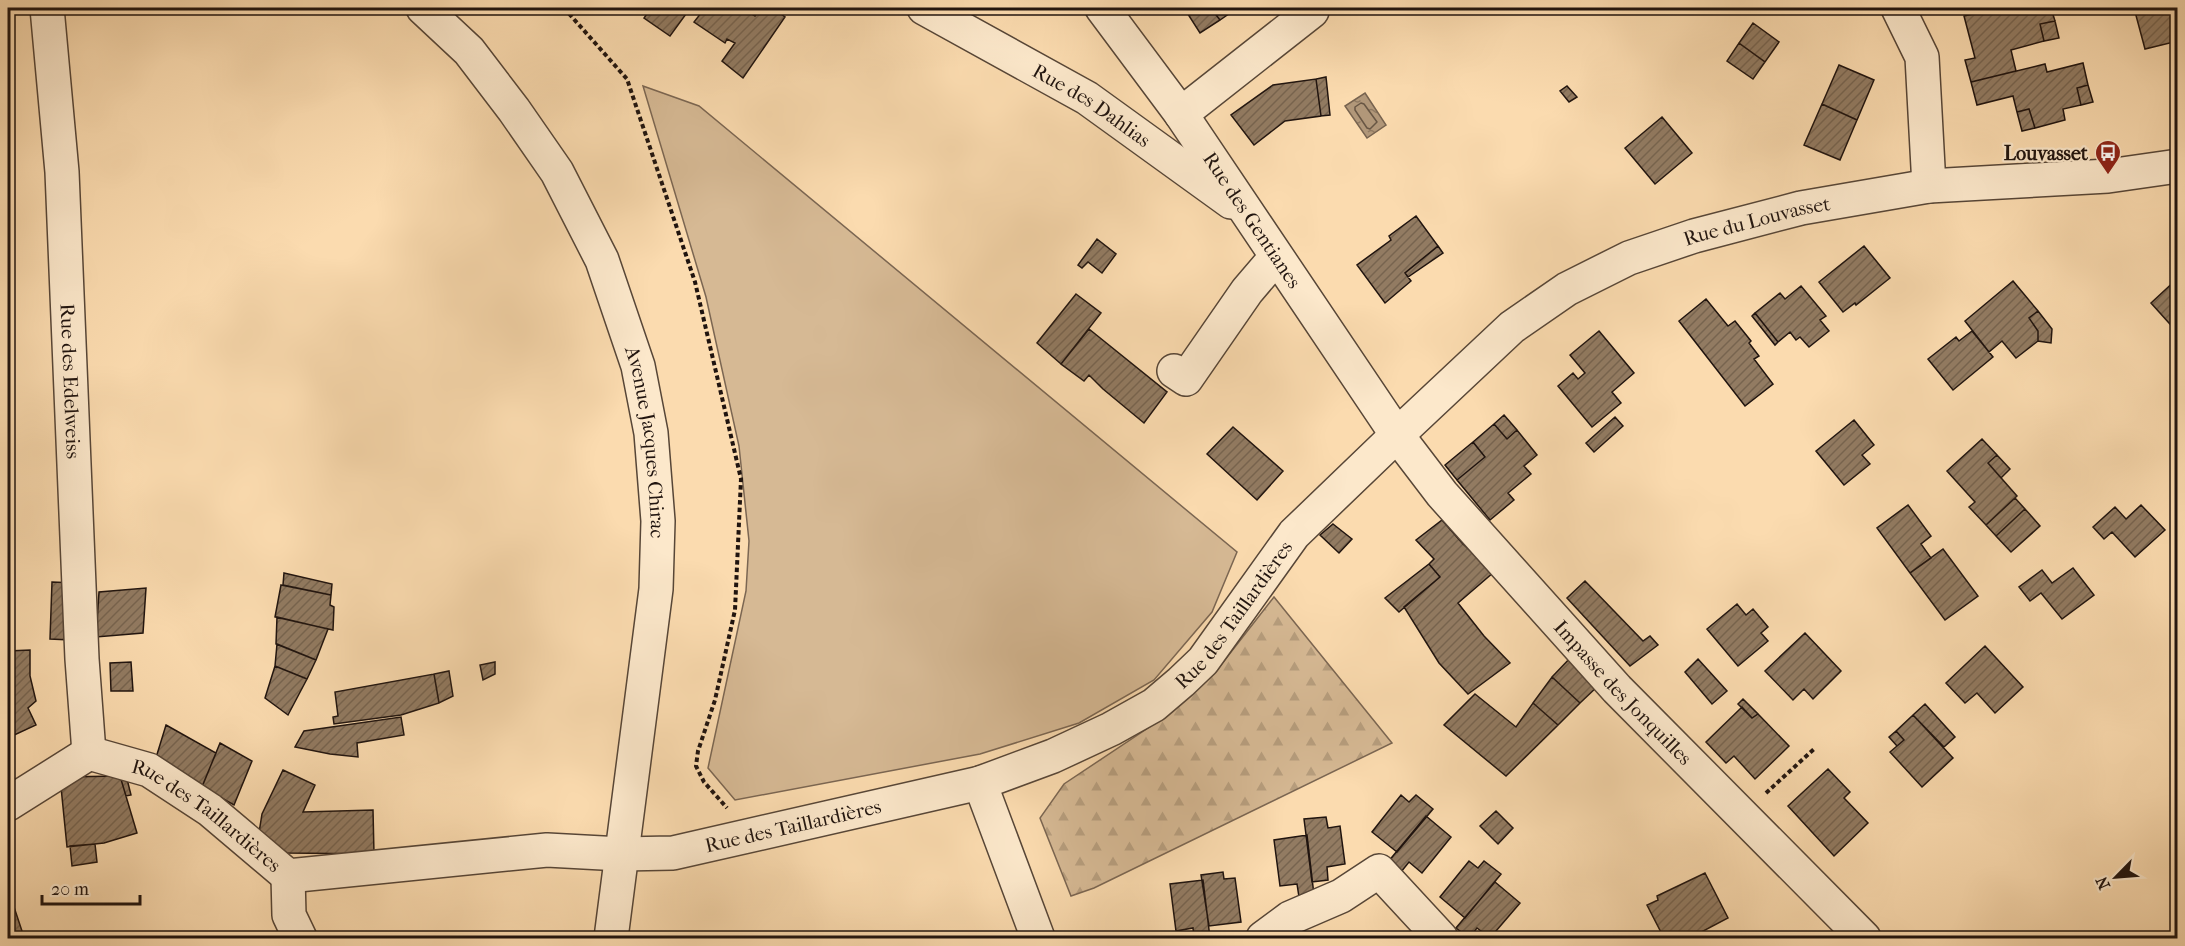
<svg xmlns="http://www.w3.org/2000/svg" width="2185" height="946" font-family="'IM FELL French Canon',serif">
	<defs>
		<pattern id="forest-firs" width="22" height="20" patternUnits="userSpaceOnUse" patternTransform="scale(1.5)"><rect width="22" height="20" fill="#d6b994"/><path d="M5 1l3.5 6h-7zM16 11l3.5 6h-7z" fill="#b79e7e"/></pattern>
		<pattern id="water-ripples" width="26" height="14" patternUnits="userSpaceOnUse" patternTransform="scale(1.5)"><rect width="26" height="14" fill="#b19779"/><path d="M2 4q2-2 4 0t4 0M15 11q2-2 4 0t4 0" fill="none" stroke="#907a62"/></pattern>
		<pattern id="building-hatch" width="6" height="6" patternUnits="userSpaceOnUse" patternTransform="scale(1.5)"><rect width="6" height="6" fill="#927b62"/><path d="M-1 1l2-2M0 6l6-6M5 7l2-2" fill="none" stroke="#77644f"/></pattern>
	</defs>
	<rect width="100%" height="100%" fill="#fbdbaf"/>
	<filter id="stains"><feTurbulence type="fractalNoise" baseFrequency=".00333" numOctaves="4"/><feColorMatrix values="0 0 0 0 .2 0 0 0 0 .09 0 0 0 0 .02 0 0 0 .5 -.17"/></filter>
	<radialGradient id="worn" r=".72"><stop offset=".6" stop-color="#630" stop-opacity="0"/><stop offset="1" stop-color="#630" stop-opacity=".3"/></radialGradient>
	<!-- green -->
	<path fill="#d6b994" stroke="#7b6652" stroke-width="1.5" d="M643,86L699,106L1237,552L1212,612L1154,680L1079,723L980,754L735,800L708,768L746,591L749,541L739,446L706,297Z"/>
	<!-- forest -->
	<path fill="url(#forest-firs)" stroke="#7b6652" stroke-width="1.5" d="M1274,597L1392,743L1094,888L1071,896L1040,818L1064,784L1169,714L1217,670Z"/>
	<!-- water -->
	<path fill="url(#water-ripples)" stroke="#77634f" stroke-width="1.5" d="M1365,93L1386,125L1367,138L1345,106Z"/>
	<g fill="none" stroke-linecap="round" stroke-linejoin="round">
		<!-- shore -->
		<path stroke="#685644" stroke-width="1.5" d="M1361,103L1364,104L1377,122L1370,129L1367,128L1355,110V107Z"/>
	</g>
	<!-- building -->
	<path fill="url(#building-hatch)" stroke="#20140f" stroke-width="1.5" d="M651,8H675L686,14L670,36L644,18Z
		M705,8H742L755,16L761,8H773L785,17L743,78L722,61L735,43L727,39L725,43L694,22Z
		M1184,8H1219L1213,11L1220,20L1200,33Z
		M1219,8H1235L1236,9L1220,20L1213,11Z
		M2000,8H2051L2055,21L2040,24L2044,41L2011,50L2016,71L1971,82L1965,60L1975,58L1964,16Z
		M2134,8H2178V41L2145,49Z
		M2055,21L2059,38L2044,41L2040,24Z
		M1753,23L1779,42L1765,62L1739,43Z
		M1739,43L1765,62L1753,79L1727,61Z
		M2083,63L2088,85L2077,88L2081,105L2063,109L2065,120L2035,128L2029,109L2017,112L2013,96L1977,105L1971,82L2045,64L2047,72Z
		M1839,65L1874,80L1857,120L1822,104Z
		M1326,77L1330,115L1321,116L1316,79Z
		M1316,79L1321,116L1285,121L1254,145L1231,115L1273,85Z
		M2088,85L2093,102L2081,105L2077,88Z
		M1567,86L1577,97L1569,102L1560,91Z
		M1822,104L1857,120L1840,160L1804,145Z
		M2029,109L2035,128L2022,131L2017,112Z
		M1662,117L1692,153L1655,184L1625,148Z
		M1416,216L1438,246L1405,273L1411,281L1385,303L1357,265L1391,240L1389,236Z
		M1097,239L1116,254L1102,273L1088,262L1082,268L1078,265Z
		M1438,246L1443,253L1408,277L1405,273Z
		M1864,246L1890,278L1856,305L1855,303L1843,312L1819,282Z
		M2178,278V333L2151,303Z
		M2013,281L2038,311L2029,318L2038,331V341L2016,358L2002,341L1989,352L1965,321Z
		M1801,286L1826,316L1820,320L1829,331L1809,347L1800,337L1796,340L1790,332L1778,342L1755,313L1780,293L1785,299Z
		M1076,294L1101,313L1061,364L1037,343Z
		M1706,299L1728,326L1735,321L1751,341L1749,343L1759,356L1754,359L1773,384L1745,406L1679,321Z
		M2038,311L2052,329L2051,343L2038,341V331L2029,318Z
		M1755,313L1778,342L1775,345L1752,316Z
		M1089,329L1167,392L1144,423L1103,389L1089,375L1084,381L1061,364Z
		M1599,331L1634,373L1612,392L1621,403L1592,427L1558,386L1573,373L1578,379L1585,373L1570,355Z
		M1972,331L1993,357L1953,390L1928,359L1956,337L1959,341Z
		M1504,415L1517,430L1507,439L1494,424Z
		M1615,417L1623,426L1594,452L1586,443Z
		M1854,420L1874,445L1862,455L1870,464L1844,485L1816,451Z
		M1494,424L1507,439L1517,430L1537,455L1524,466L1531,474L1508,493L1514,500L1490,520L1457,480L1485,457L1473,442Z
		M1233,427L1283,471L1257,500L1207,454Z
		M1982,439L1997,455L1988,463L2017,496L1986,525L1969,507L1975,502L1947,471Z
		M1473,442L1485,457L1457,480L1445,465Z
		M1997,455L2010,469L2001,478L1988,463Z
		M2015,498L2025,509L1996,536L1986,525Z
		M1908,505L1931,536L1921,544L1931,558L1910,573L1877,528Z
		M2141,505L2165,530L2135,557L2112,532L2104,539L2093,527L2115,507L2126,519Z
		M2025,509L2040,526L2011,552L1996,536Z
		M1442,520L1463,544L1494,572L1458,603L1484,636L1510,663L1468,694L1439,663L1404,607L1440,577L1429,564L1434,559L1416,540Z
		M1333,524L1352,539L1339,553L1320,535Z
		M1943,549L1978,596L1945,620L1910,573Z
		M1429,564L1440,577L1399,612L1385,598Z
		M2073,568L2094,595L2062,619L2041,593L2030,601L2019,587L2042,570L2052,583Z
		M284,573L332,584L331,595L283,585Z
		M1585,581L1643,641L1650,636L1658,645L1630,666L1567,598Z
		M52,582L75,583L70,640L50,639Z
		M281,585L331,595L330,605L334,607L333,630L275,617Z
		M146,588L143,633L96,637L99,592Z
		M1737,604L1746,615L1753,609L1768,627L1761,633L1768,641L1738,666L1707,629Z
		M277,617L328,629L316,660L276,644Z
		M1805,633L1841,671L1813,699L1804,689L1793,700L1765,671Z
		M277,644L316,660L307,679L275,666Z
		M1985,646L2023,687L1995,713L1977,693L1965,703L1946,683Z
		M30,650V676L36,701L28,708L36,725L10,737L8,731V651Z
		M1572,656L1600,684L1580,703L1552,677Z
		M1698,659L1727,691L1712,704L1685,672Z
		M131,662L133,691H111L110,663Z
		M495,662V674L483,680L480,665Z
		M275,666L307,679L288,715L265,698Z
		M449,671L453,696L439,703L434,674Z
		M434,674L439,703L401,715L334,724L333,717L338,716L335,692Z
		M1552,677L1580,703L1558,725L1533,703Z
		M1475,694L1516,727L1533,703L1558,725L1506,776L1444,725Z
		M1743,699L1758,714L1752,718L1738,704Z
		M1925,704L1955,737L1944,747L1913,715Z
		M1742,707L1752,718L1758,714L1789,746L1755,779L1734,756L1726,763L1706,742Z
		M1913,715L1953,758L1922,787L1890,752L1904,740L1896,731Z
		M401,717L404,735L357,743L358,757L330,754L295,747L304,731Z
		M166,725L216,753L201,789L155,761Z
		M1896,731L1904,740L1897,746L1889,737Z
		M220,743L252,761L234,805L202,787Z
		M1828,769L1850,792L1844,798L1868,823L1834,856L1788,806Z
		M283,770L315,785L303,812L373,810L374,854L287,853L258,839L262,814Z
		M120,776L127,779L131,795L126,796Z
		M120,776L137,833L104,843L67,847L60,777Z
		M1401,795L1409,802L1416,795L1433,809L1397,852L1372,832Z
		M1496,811L1513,828L1498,844L1480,826Z
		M1426,816L1451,837L1422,873L1409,862L1401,872L1388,862Z
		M1326,817L1328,828L1340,826L1345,864L1327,867L1328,880L1312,882L1304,819Z
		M1307,835L1314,895L1299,897L1297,884L1280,886L1274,840Z
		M95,844L97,862L72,866L70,846Z
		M1469,861L1478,868L1484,861L1501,874L1465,918L1440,897Z
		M1223,872L1224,879L1235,878L1241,922L1209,926L1201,875Z
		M1705,873L1728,918L1690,938H1664L1647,905L1658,900L1657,896Z
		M1203,880L1210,938H1194L1193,928L1176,931L1170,884Z
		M1495,882L1520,903L1490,938L1477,928L1469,938L1456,928Z
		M8,889L23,934L11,938H8Z"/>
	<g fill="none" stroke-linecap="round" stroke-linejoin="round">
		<defs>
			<g id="minor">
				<path id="s1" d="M47,8L62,172L82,659L89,753"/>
				<path id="s2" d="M423,8L469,51L514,110L557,172L602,260L638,366L651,433L658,521L656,589L611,938"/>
				<path id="s3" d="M924,8L1087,98L1231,202"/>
				<path id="s4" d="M1102,8L1181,114L1397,435L1442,494L1617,689L1864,938"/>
				<path d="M1898,8L1922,57L1929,186"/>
				<path d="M1181,114L1312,11"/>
				<path d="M1174,371L1186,379L1247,291L1276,257"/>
				<path id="s5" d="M89,753L149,770L210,810L288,876L547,850L621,854L673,853L980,783L1053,756L1111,729L1154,705L1181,682L1203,661L1294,534L1397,435L1512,327L1567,289L1629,258L1694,236L1801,208L1929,186L2108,176L2178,166"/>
				<path d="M980,783L1038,938"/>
				<path d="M8,804L89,753"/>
				<path d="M288,876L289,915L300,938"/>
				<path d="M1263,938L1290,918L1341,896L1379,871L1441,938"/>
			</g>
		</defs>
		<!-- minor casing -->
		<use href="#minor" stroke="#574637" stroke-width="36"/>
		<!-- path -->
		<path stroke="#20140f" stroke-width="4" stroke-dasharray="4.5 3" stroke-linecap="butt" d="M564,8L627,79L695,282L741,479L735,610L715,700L698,751L696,766L704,782L727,808
			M1766,793L1814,749"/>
		<!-- minor -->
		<use href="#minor" stroke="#fce8cb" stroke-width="33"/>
	</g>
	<!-- icons -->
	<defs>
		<symbol id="bus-pin" viewBox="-11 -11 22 30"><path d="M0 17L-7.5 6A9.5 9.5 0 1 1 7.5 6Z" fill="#8f2418" stroke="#fce8cb"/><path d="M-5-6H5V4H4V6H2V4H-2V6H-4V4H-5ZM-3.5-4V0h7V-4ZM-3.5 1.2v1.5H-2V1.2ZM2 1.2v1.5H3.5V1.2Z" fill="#fff"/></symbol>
	</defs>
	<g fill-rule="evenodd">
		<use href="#bus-pin" x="2093" y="138" width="30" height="40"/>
	</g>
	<g text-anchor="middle" stroke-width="4.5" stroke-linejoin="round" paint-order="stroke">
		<!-- street labels -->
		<g font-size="20" fill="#20140f" stroke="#fce8cb">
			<text dy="7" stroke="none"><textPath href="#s3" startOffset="194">Rue des Dahlias</textPath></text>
			<text dy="7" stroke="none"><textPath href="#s4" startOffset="260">Rue des Gentianes</textPath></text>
			<text dy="7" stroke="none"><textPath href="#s5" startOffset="1922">Rue du Louvasset</textPath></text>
			<text dy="7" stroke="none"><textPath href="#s1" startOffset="374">Rue des Edelweiss</textPath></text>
			<text dy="7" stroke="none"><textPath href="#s2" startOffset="500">Avenue Jacques Chirac</textPath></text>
			<text dy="7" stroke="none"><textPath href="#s5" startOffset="1251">Rue des Taillardières</textPath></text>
			<text dy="7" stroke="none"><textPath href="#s4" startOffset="862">Impasse des Jonquilles</textPath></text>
			<text dy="7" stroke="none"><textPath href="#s5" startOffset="135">Rue des Taillardières</textPath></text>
			<text dy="7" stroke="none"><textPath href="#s5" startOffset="747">Rue des Taillardières</textPath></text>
		</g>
		<!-- poi labels -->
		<g font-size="20" font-weight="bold" fill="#20140f" stroke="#fce8cb" text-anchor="end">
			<text x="2088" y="160">Louvasset</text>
		</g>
	</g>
	<!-- margin -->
	<rect width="2185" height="946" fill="none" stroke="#fbdbaf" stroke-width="30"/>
	<rect x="9" y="9" width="2167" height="928" fill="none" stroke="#20140f" stroke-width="3"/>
	<rect x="15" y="15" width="2155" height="916" fill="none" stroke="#20140f" stroke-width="1.5"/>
	<!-- north arrow -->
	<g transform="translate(2116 877) rotate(245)" stroke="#fce8cb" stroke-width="4.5" paint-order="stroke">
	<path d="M0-4.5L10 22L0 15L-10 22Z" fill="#20140f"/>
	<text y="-9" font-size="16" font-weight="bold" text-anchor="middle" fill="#20140f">N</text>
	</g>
	<!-- scale -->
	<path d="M42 895v9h98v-9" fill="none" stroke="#20140f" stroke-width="3"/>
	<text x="51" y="895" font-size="18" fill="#20140f" stroke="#fce8cb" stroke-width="4.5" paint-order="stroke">20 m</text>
	<rect width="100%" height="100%" filter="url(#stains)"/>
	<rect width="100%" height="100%" fill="url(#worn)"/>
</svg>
